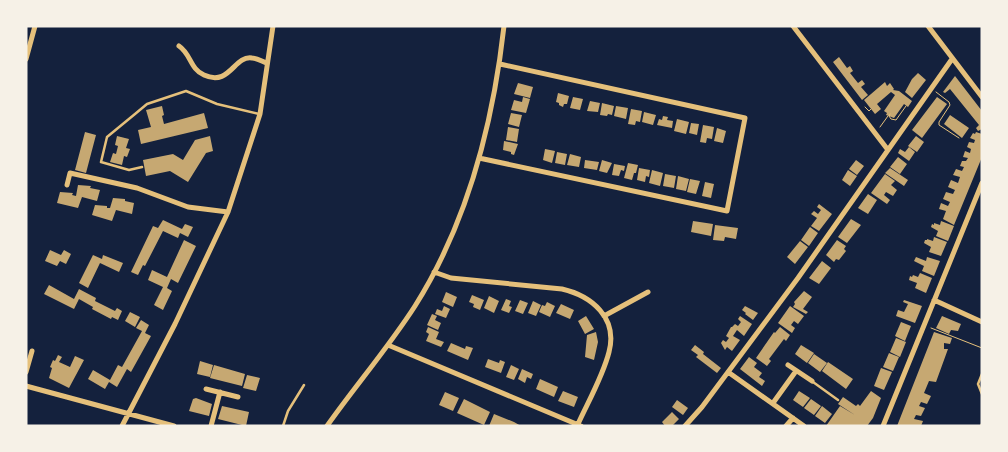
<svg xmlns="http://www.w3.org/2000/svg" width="1008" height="452" font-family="Helvetica,sans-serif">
	<rect width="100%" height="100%" fill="#14213d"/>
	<!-- building -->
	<path fill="#c6a872" d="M839,57L847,68L850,66L853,71L850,73L858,83L862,80L865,84L861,87L868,95L862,100L833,62Z
		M918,73L926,80L912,98L905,92L912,79Z
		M955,76L982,111V129L978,131L976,128L979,125L950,89L945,93L943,92Z
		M885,82L887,86L890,83L894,89L893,90L899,91L912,101L908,107L904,104L894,118L886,115L887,113L884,111L895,95L891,92L877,104L881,109L875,114L864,100Z
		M518,83L533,87L530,98L514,94Z
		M558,93L569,96L567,104H564L563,107L559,105V103L556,102Z
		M523,97L530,99L526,113L511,110L514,100L522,102Z
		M573,97L583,99L580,110L570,108Z
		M937,97L947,104L922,138L912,130Z
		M590,101L600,103L598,112L587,111Z
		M602,103L614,106L612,115L608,114L607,116L600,115Z
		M162,106L164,115L162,116L164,124L204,113L208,128L141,144L138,130L151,127L146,110Z
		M616,106L628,108L626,119L614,116Z
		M631,109L642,111L640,122L636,121L635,125L628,124Z
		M644,112L656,115L653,125L642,122Z
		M511,113L522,115L519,127L508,124Z
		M950,115L969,128L962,138L944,124Z
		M663,116L668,117L667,120L673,121L672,128L657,125L659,119L662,120Z
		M677,119L689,122L686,134L674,131Z
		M691,123L699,124L697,135L689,133Z
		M703,125L714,127L712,139L707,138L706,143L700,142Z
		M508,127L519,129L517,142L506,140Z
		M717,128L726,131L723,143L714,141Z
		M85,132L96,135L86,173L75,170Z
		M976,132L982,134V157L954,225L943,219L946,211L939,209L941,203L948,206L950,202L943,199L946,192L953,194L955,190L948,187L951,180L958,183L960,177L953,175L956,169L962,171L964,167L960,166L962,161H966L968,158L963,157L965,151L970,153L971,149L967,147L969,142L974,143L975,140L970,138L973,133L975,134Z
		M117,136L129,139L126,148L130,149L127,157L124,156L122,165L110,162L113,153L116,154L118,146L115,145Z
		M210,136L213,151L206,153L188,182L170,171L146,176L143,160L173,154L183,160L195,140Z
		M916,136L924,142L917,152L908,146Z
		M504,141L518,144L514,155L511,154V152L503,150Z
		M909,147L915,152L909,161L898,153L900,149L905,152Z
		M545,149L555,151L552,163L543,160Z
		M557,152L567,154L565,165L555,163Z
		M570,154L581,157L579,167L567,165Z
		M898,157L907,164L900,174L890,167Z
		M585,160L599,162L597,170L584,168Z
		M602,160L612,163L607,173L599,171Z
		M856,160L864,166L857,175L849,169Z
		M628,163L638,165L636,173H634L632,180L624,178Z
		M614,164L625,166L624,171L621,170L619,176L612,175Z
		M639,168L650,170L649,177L646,176L645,182L637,180Z
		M890,168L908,180L904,186L885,173Z
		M652,170L663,173L660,186L649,183Z
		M848,170L857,176L850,186L842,180Z
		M665,174L676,176L674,188L663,186Z
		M885,174L895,181L891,185L897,190L893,196L886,192L884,195L890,200L887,204L871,193Z
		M678,176L689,179L686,191L676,189Z
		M690,179L700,181L696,194L687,192Z
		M705,182L714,184L711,198L702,196Z
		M78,185L91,186L90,188L100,190L97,201L82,197L78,208L57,203L60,192L73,193L72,195L76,196Z
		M868,194L877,200L868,214L858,208Z
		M113,198L125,199V201L134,203L132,214L116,210L112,221L92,215L95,205L107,206V208H110Z
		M819,204L832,214L819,231L811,226L817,218L811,214L814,211L818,214L821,210L817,207Z
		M851,219L861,225L847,243L838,237Z
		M163,220L182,229L185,224L193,227L188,237L180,233L178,238L163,231L145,266L143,265L138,275L131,272L153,226L158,228Z
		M693,221L713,224L711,236L691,232Z
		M941,221L954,226L948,241L936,236L938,231L931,227L932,224L934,225V223L940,225Z
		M715,225L738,228L736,239L725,237L724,241L713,240Z
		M810,227L818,233L809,246L801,240Z
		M934,237L947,242L941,256L929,252L931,247L924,243L925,240H927V239L933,241Z
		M184,240L196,246L178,283L171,279L167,288L172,291L163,310L154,305L163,287L148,280L152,270L167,277Z
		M837,240L846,246L844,249L846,251L839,260L836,259L834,262L826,255Z
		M800,241L808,247L795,264L787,257Z
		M50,250L61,255L64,250L71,254L66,264L60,261L57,266L45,261Z
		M93,255L102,259L103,255L123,263L119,272L100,263L88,288L79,283Z
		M916,257L926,261L927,257L940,261L934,276L922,271L924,266L914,261Z
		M822,261L831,268L819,284L809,278Z
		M920,273L932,278L926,293L915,288L917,283L909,280L910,276L912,277L913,275L918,277Z
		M49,285L74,299L79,289L96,298L95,301L115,311L117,308L122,311L118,320L112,317L111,319L92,309L93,307L79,299L74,309L44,294Z
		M804,291L812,297L803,309L808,312L806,314L793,307L795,304L794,302Z
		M446,292L457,297L453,307L442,302Z
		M472,295L484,300L480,310L473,307L474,304L469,302Z
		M489,296L499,301L494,313L484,308Z
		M506,299L511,301L509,306L512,307L509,313L501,310Z
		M520,300L528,303L523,314L515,311Z
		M904,300L922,306L915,323L896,316L898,310L904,312L908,304L903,302Z
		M533,301L541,305L536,316L528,313Z
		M547,302L555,306L550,317L539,312L542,305L545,306Z
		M561,304L574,310L570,319L556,313Z
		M444,306L450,309L446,318L435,314L437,309L442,311Z
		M745,306L758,313L753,320L745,314L746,313L742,310Z
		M790,306L804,316L798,324L794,321L791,325L795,328L792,333L778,323Z
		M130,312L140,317L135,327L125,321Z
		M432,314L437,316L435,320L441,323L438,330L427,325Z
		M586,316L594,329L585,334L578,321Z
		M740,316L752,324L744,336L737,330L733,336L740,340L732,351L727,347L725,350L721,343L723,340L726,342L729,338L726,336L731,327H732L735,324L738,326L741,322L738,319Z
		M942,316L961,324L958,331L951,330L949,334L936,328Z
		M141,320L149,325L145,333L151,336L131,372L127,369L117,387L109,382L105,389L88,379L93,370L110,380L118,365L122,367L142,331L136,328Z
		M901,322L911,326L905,341L895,336Z
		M428,327L439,332L436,339L444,342L441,347L426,341L429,334L426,332Z
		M780,327L790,335L786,341L784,339L769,359L771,361L767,366L756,358L774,332L775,333Z
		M596,332L598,342L594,360L585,357L587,335Z
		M934,332L952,338L950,344L944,343V349H948L936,382L929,381L924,393L931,396L927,404L921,402L919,406L925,408L921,416L916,415L914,419L923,421L921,426H897Z
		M896,338L906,342L900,357L890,352Z
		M451,343L465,349L466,346L473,348L468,360L447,351Z
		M695,345L704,352L703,354L721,368L717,373L696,357L698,355L691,350Z
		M801,345L814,353L807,363L795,354Z
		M889,353L899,357L893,371L883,367Z
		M814,354L827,363L820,372L808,363Z
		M58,355L62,357L59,362L70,367L75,356L84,360L69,388L49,378L52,368L50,367L53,360L55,361Z
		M749,357L757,363L754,367L762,373L759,377L765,381L762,386L740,369Z
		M488,359L499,363L500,360L505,362L501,373L485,367Z
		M200,361L213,365L210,377L197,374Z
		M828,362L853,379L846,389L822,371Z
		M214,365L245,374L242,386L210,378Z
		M511,365L519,369L514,380L506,377Z
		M881,368L892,372L884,390L874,386Z
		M522,369L533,374L531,379L527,377L525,383L518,379Z
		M247,375L260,378L256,391L243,388Z
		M540,379L558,387L554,397L536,389Z
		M563,391L578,397L574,407L558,401Z
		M799,391L810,398L803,407L793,400Z
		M871,391L881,398L873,418L867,426H826L840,406L855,415L838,404L843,397L856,406L858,404L860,406Z
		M445,392L459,398L453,411L439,405Z
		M196,398L212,404L209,416L189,411L193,399Z
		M464,399L490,412L484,425L457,413Z
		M811,399L821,406L814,415L804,408Z
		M677,400L688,408L683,415L672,407Z
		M222,406L249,412L246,426L218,419Z
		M822,406L832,414L825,423L815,416Z
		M672,412L679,419L672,426H665L662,422Z
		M494,414L514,422L521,426H489Z"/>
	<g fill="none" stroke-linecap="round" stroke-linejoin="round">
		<!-- path -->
		<path stroke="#e5c07b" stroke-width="1" d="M936,92L949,102L950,105L939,122V125L959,138
			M865,107L869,111L871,109
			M890,114L889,116L891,119L896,120L906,106
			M880,127L888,116
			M931,328L982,348"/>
		<!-- service -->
		<path stroke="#e5c07b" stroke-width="2.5" d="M142,167L129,170L101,162L107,137L135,114L147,104L186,91L217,104L259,114
			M982,374L978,384L982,394
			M813,382L838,400
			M283,426L288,411L304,385
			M981,426L982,424"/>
		<!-- minor -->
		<path stroke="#e5c07b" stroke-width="5" d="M793,26L888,150
			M928,26L982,97
			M179,46C191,54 190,69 204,75C230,87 234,55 252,58C257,58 263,62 267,63
			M26,59L35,26
			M479,158L727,211L745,118L500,64
			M67,185L70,173L137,188L188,207L228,212
			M434,272L451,278L562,289C592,296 618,318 609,352C603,376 588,402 578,424
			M934,300L982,322
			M604,316L648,292
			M388,345L581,426
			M788,365L812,381
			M26,372L32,351
			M728,372L804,426
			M26,386L174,426
			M206,389L238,397
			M773,403L796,371
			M122,426L175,324L228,212L260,114L273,26
			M211,426L220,392
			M327,426C356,385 388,348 415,306C468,222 493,124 504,26
			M685,426L702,407L798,278L952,59
			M786,426L793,418
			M883,426L982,183"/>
	</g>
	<!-- border -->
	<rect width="1008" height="452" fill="none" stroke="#f6f1e7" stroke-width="55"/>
</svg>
